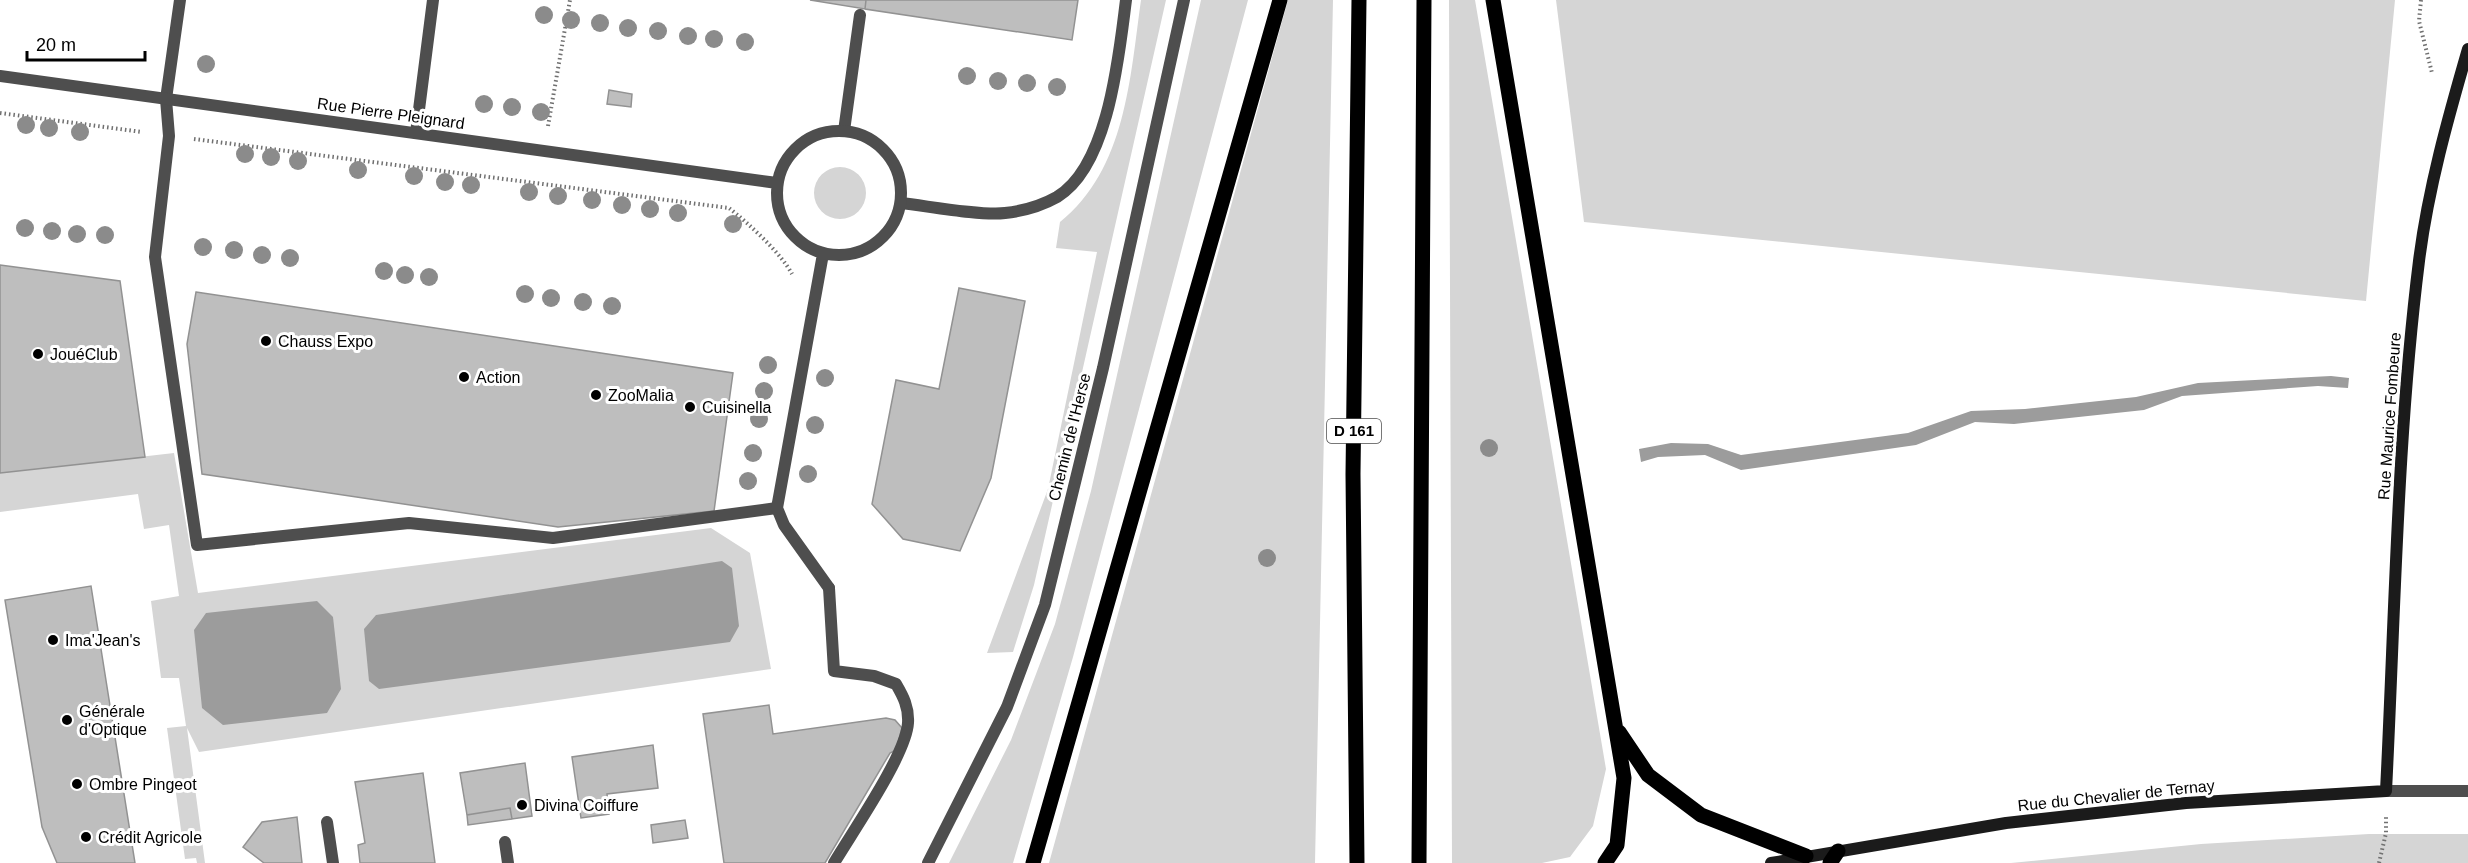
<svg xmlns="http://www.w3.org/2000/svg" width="2468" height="863" font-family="Helvetica,sans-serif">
	<rect width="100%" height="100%" fill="#fff"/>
	<!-- green -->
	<path fill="#d5d5d5" d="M1141,0H1166L1034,585L1013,652L987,653L1048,489L1097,252L1056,248L1060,222C1126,169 1130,78 1141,0Z
		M1201,0H1248L1073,657L1013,863H949L1011,740L1055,624L1091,491Z
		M1288,0H1333L1315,863H1049Z
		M1449,0H1475L1606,769L1593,826L1570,857L1542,863H1452Z
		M1556,0H2395L2366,301L1584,222Z
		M814 193a26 26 0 1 1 52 0a26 26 0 1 1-52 0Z
		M174,453L198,593L711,528L750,553L771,669L199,752L187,728L205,863H197L196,858L185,859L167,728L186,726L179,678H161L151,601L179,596L169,525L144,529L138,494L0,512V473Z
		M2369,834H2468V863H2011L2201,844Z"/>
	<!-- water -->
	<path fill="#9c9c9c" d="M2331,376L2349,378L2348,388L2318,386L2182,396L2144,410L2014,424L1975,422L1916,445L1741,470L1705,455L1658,457L1641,462L1639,449L1671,443L1708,444L1741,455L1908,433L1971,411L2025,409L2136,397L2198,383Z
		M722,561L732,568L739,626L730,642L379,689L369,681L364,629L376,615Z
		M317,601L333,617L341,689L327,713L223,725L202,708L194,630L206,613Z"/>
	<!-- building -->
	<path fill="#bebebe" stroke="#929292" stroke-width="1.5" d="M810,0H866L865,9Z
		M866,0H1078L1072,40L865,9Z
		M609,90L632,94L631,107L607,104Z
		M0,265L120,281L145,457L0,473Z
		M959,288L1025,301L991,478L960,551L903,539L872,504L896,380L939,389Z
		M196,292L733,373L714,511L558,527L202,474L187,344Z
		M91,586L135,863H57L42,827L5,600Z
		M769,705L773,734L886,718L895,720L902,728L896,750L890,753L825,863H724L703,714Z
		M653,745L658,788L607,794L609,814L581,818L572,757Z
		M525,763L532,816L512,819L510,808L467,815L460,773Z
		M423,773L435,863H360L358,845L365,843L355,782Z
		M510,808L512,819L468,825L467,815Z
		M297,817L302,863H264L243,847L262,822Z
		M685,820L688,838L653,843L651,825Z"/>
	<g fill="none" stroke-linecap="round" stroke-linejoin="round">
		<!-- path -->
		<path stroke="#707070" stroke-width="4" stroke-dasharray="1.5 3" stroke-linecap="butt" d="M2421,0L2419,21L2432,73
			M0,113L142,132
			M548,126L570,0
			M194,139L729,208C748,223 781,253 792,274
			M2379,863L2386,833V817"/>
		<!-- lane -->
		<path stroke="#4e4e4e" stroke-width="12" d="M180,0L166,99L169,136L155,257L197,545L409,523L553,538L777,508
			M844,131L860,15
			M416,133L433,0
			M901,203C928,206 980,216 1005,213C1023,211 1041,206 1057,197C1109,166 1119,54 1126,0
			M829,588L834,671L874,676L896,684C903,696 909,707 908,723C906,755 853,831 834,863
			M327,822L333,863
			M505,842L508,863"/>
		<!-- street -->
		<path stroke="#4e4e4e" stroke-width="12" d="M0,76L777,183
			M777 193a62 62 0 1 1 124 0a62 62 0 1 1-124 0Z
			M823,254L777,508L784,525L829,588
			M2386,791H2468
			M928,863L1007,707L1045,605L1103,368L1184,0"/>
		<!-- secondary -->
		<path stroke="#1b1b1b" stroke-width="12" d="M1771,863L2006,823L2186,803L2386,791C2395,614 2397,437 2419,261C2428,189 2448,118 2468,49"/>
		<!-- primary -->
		<path stroke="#000" stroke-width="15" d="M1493,0L1624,778L1617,845L1605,863
			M1619,732L1648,775L1701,815L1806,856
			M1033,863L1280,0
			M1357,863L1353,474L1359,0
			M1419,863L1424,0
			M1830,863L1838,851"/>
	</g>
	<!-- trees -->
	<g fill="#8b8b8b">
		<circle cx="544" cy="15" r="9"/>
		<circle cx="571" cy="20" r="9"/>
		<circle cx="600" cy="23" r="9"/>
		<circle cx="628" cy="28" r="9"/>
		<circle cx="658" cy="31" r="9"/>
		<circle cx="688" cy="36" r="9"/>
		<circle cx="714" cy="39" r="9"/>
		<circle cx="745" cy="42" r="9"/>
		<circle cx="206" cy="64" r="9"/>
		<circle cx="967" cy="76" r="9"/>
		<circle cx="998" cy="81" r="9"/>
		<circle cx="1027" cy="83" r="9"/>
		<circle cx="1057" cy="87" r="9"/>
		<circle cx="484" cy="104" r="9"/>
		<circle cx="512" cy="107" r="9"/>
		<circle cx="541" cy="112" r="9"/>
		<circle cx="26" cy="125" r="9"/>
		<circle cx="49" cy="128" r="9"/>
		<circle cx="80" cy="132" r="9"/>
		<circle cx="245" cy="154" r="9"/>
		<circle cx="271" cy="157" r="9"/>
		<circle cx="298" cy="161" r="9"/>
		<circle cx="358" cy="170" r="9"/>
		<circle cx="414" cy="176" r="9"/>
		<circle cx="445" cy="182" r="9"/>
		<circle cx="471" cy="185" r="9"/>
		<circle cx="529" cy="192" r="9"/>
		<circle cx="558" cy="196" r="9"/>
		<circle cx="592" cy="200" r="9"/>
		<circle cx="622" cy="205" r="9"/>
		<circle cx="650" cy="209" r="9"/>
		<circle cx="678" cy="213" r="9"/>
		<circle cx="733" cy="224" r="9"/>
		<circle cx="25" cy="228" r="9"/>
		<circle cx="52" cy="231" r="9"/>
		<circle cx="77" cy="234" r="9"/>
		<circle cx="105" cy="235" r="9"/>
		<circle cx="203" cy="247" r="9"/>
		<circle cx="234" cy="250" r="9"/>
		<circle cx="262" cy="255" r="9"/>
		<circle cx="290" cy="258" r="9"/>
		<circle cx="384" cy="271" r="9"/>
		<circle cx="405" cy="275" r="9"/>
		<circle cx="429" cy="277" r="9"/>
		<circle cx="525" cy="294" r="9"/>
		<circle cx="551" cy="298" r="9"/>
		<circle cx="583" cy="302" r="9"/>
		<circle cx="612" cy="306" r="9"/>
		<circle cx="768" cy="365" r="9"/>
		<circle cx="825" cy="378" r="9"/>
		<circle cx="764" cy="391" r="9"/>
		<circle cx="759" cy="419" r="9"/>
		<circle cx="815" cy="425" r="9"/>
		<circle cx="1489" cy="448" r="9"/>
		<circle cx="753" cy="453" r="9"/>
		<circle cx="808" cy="474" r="9"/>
		<circle cx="748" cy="481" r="9"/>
		<circle cx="1267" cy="558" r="9"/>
	</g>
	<!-- markers -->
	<g fill="#000" stroke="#fff" stroke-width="2">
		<circle cx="266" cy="341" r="6"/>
		<circle cx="38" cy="354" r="6"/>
		<circle cx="464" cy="377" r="6"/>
		<circle cx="596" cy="395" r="6"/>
		<circle cx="690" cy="407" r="6"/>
		<circle cx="53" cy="640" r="6"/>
		<circle cx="67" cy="720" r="6"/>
		<circle cx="77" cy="784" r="6"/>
		<circle cx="522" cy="805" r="6"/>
		<circle cx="86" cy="837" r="6"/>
	</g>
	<g text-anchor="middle" stroke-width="6" stroke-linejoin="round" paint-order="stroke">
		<!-- shield labels -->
		<rect fill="#fff" stroke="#4c4c4c" stroke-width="1.5" x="1327" y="419" width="54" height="24" rx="4.5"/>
		<g font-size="15" font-weight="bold" fill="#000">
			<text x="1354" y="436">D 161</text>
		</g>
		<!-- street labels -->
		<g font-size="16" fill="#000" stroke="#fff">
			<text transform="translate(391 113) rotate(8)" y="6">Rue Pierre Pleignard</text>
			<text transform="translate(2389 416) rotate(-86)" y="6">Rue Maurice Fombeure</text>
			<text transform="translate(1069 437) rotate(-76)" y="6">Chemin de l'Herse</text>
			<text transform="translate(2116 795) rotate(-6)" y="6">Rue du Chevalier de Ternay</text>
		</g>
		<!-- poi labels -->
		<g font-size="16" fill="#000" stroke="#fff" text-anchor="start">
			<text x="278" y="347">Chauss Expo</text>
			<text x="50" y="360">JouéClub</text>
			<text x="476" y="383">Action</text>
			<text x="608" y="401">ZooMalia</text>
			<text x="702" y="413">Cuisinella</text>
			<text x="65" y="646">Ima'Jean's</text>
			<text x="79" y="717">Générale<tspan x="79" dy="18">d'Optique</tspan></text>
			<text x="89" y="790">Ombre Pingeot</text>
			<text x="534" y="811">Divina Coiffure</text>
			<text x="98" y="843">Crédit Agricole</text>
		</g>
	</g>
	<!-- scale -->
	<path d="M27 51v9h118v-9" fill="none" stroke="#000000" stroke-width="3"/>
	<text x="36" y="51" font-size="18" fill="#000000" stroke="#ffffff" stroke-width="4.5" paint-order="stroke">20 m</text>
</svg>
